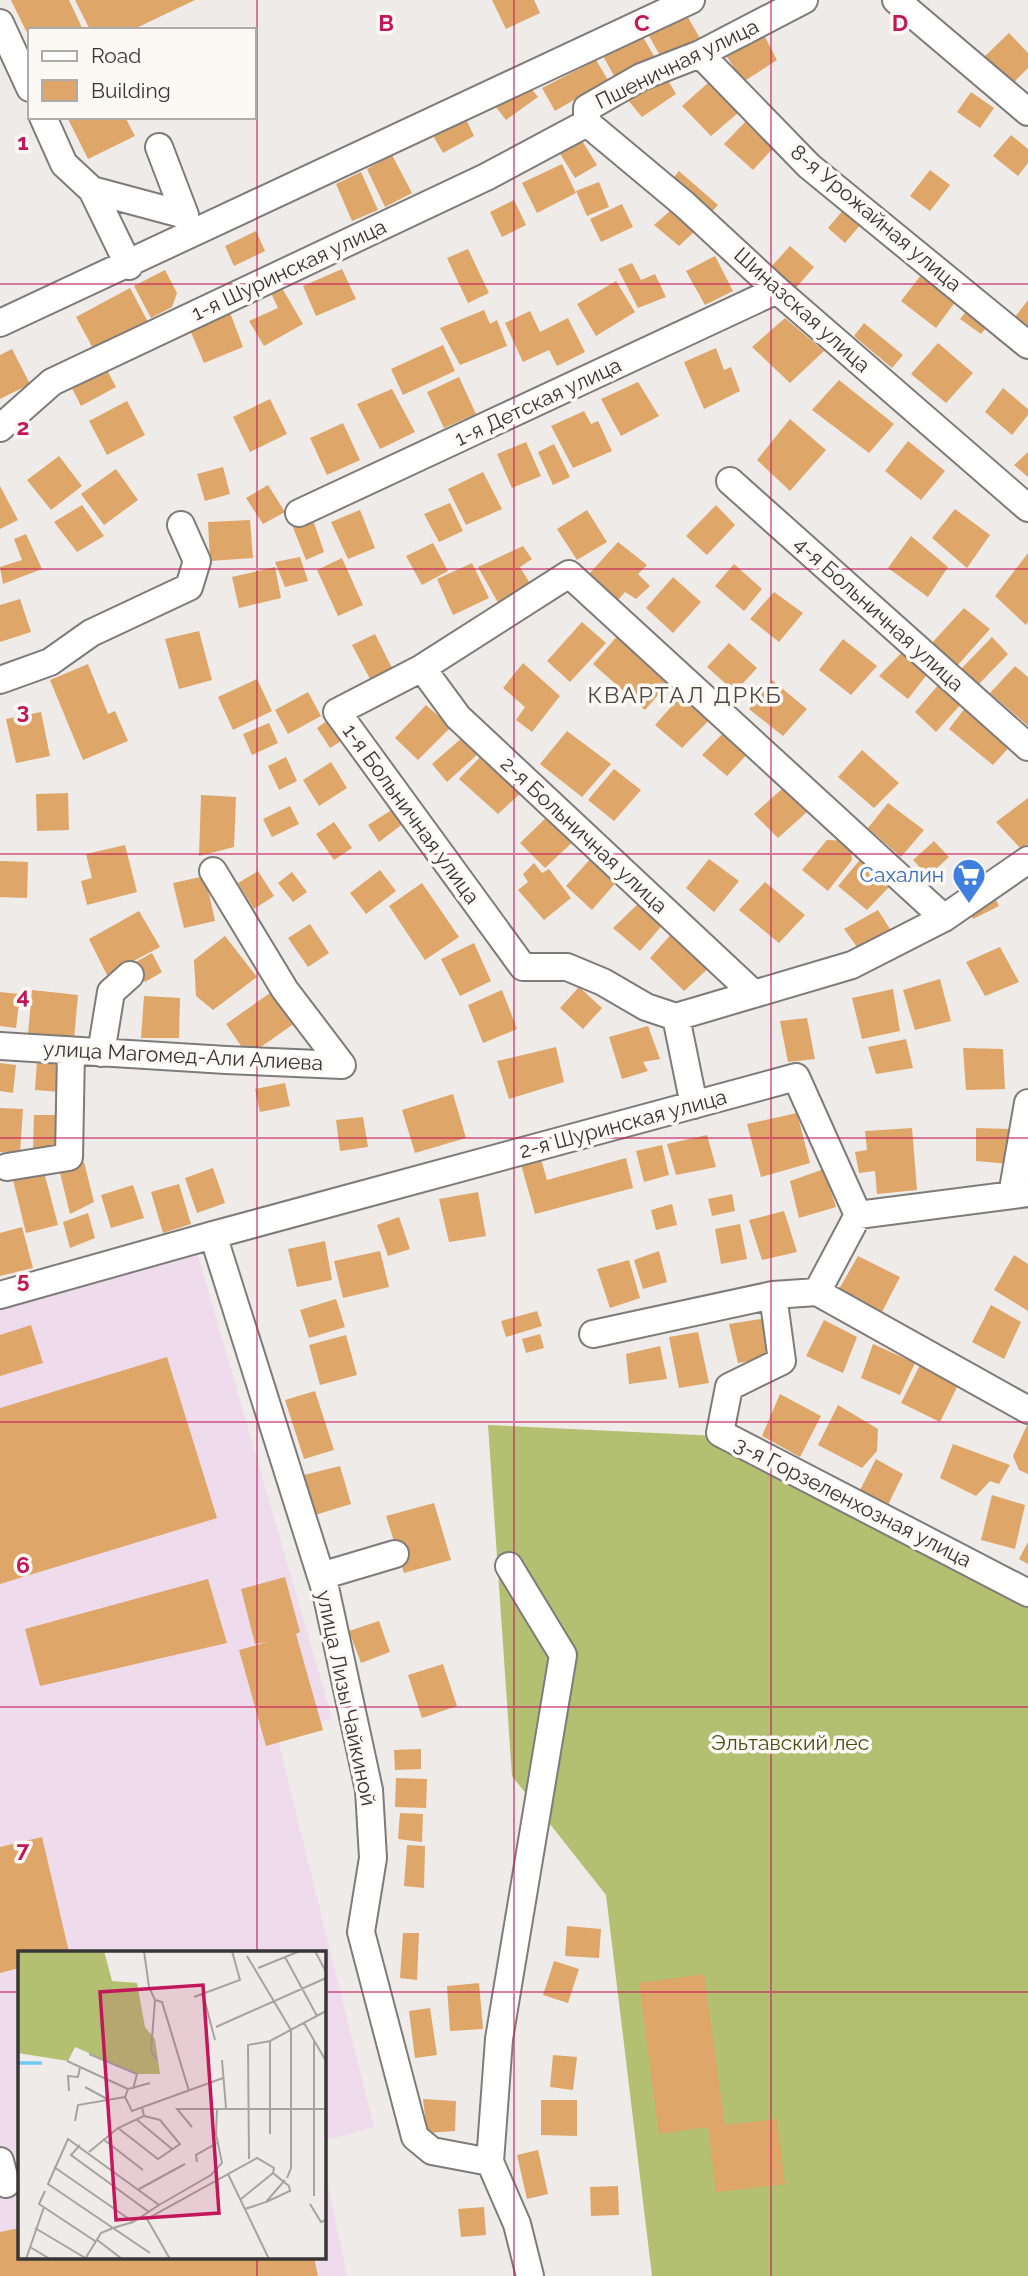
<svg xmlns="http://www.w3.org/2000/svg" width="1028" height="2276" font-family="Raleway,sans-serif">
	<rect width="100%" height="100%" fill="#efebe8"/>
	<!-- industrial -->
	<path fill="#eedced" d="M198,1255L332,1718L277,1736L374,2127L324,2141V1952H19V2257H324V2165L347,2276H0V1310Z"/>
	<!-- forest -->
	<path fill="#b3c072" d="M488,1425L719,1436L1028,1596V2276H652L606,1895L512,1776Z"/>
	<!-- building -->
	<path fill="#dfa669" d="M11,0H69L83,30H30V39Z
		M75,0H195L132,30H90Z
		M492,0H534L540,13L506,29Z
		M686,14L701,40L662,59L648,34Z
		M761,29L777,60L743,82L724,52Z
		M1009,33L1028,53V68L1011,85L984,57Z
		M643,37L657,61L617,81L603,56Z
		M596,60L608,80L555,111L542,88Z
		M517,70L538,97L506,120L484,92Z
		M666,77L676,94L642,117L627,99Z
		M709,82L738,113L711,136L682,106Z
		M971,92L994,108L980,128L957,112Z
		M458,102L474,136L443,153L424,120Z
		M67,117H125L135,136L88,159Z
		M746,121L774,147L753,170L724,144Z
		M1011,135L1028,149V163L1018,176L993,156Z
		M581,139L597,165L575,178L559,152Z
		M392,155L412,193L385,207L367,169Z
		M562,164L576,193L537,213L522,183Z
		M930,170L950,185L930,211L910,196Z
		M679,171L718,205L709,215L670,182Z
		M361,172L378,210L352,221L336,184Z
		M599,182L609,207L587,216L576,191Z
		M514,200L526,225L502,237L490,212Z
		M622,204L633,227L601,242L590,219Z
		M844,209L861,224L845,243L828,228Z
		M671,210L695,231L679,246L654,225Z
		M256,231L265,251L234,266L225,246Z
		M790,246L814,267L795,289L771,267Z
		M468,249L489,293L468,303L447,258Z
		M715,256L733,291L705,305L686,271Z
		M632,263L641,280L655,274L666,297L638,308L618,269Z
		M342,269L356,299L316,316L303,286Z
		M165,270L177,293L172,307L151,318L134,286Z
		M921,275L956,301L936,328L901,301Z
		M616,281L635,312L596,336L577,304Z
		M130,288L148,322L94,350L76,317Z
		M282,288L303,324L264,346L249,321L278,308L271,293Z
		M1028,300V327L1015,317Z
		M969,308L990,323L981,334L960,319Z
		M229,310L243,347L204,363L188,325Z
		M484,310L490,324L497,320L507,346L460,365L440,328Z
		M530,311L540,332L568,318L585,352L557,366L549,350L523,362L505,323Z
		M785,318L824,351L790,383L752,347Z
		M864,323L903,355L892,368L854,336Z
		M938,343L973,373L946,403L911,374Z
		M443,345L455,371L403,395L391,369Z
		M716,348L724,370L731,367L740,391L704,409L684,362Z
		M12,349L30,384L0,399V355Z
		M106,368L116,387L81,406L71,386Z
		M459,377L476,414L444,428L427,392Z
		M839,380L894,424L869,453L812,410Z
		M638,382L659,416L621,436L601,399Z
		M1003,388L1028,409V415L1012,435L985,412Z
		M392,389L415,432L380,449L357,404Z
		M270,399L287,434L250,452L233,417Z
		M127,401L145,435L107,455L89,421Z
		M584,411L591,424L598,421L612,451L573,468L551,426Z
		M790,419L826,450L790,491L757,460Z
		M343,423L360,460L327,475L310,438Z
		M908,441L945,471L921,500L885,471Z
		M526,442L541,476L512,488L497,454Z
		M554,444L570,477L553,485L538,452Z
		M1028,452V477L1014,465Z
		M59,456L82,486L51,510L27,480Z
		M223,467L230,494L205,501L197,474Z
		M116,469L138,500L104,525L81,494Z
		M483,472L502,509L466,525L448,489Z
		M268,485L285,512L263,524L246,498Z
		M0,486L18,520L0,529Z
		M450,503L463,531L439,542L424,514Z
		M82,505L104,536L77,552L54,522Z
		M716,505L735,525L707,555L686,536Z
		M955,509L990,535L967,568L932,538Z
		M360,510L375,548L348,559L331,522Z
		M587,510L607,542L577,560L557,529Z
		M312,517L324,552L306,560L292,525Z
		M250,520L253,558L210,561L208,522Z
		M26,534L42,569L3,584L0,567L22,560L14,539Z
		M911,536L948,567L928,597L888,568Z
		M618,542L647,565L638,574L650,586L636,599L625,592L618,600L589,574Z
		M433,543L448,571L422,585L406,556Z
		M523,546L532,559L520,567L534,590L501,608L478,567Z
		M1028,553V622L1026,625L995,596Z
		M300,557L308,581L285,587L275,562Z
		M342,558L363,605L338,616L317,570Z
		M472,563L489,598L453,615L437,579Z
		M734,564L762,589L744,611L715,586Z
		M275,567L281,598L239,608L232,577Z
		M673,577L701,602L673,633L646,608Z
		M774,592L803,613L779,642L750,619Z
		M20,599L31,632L0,642V605Z
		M964,608L990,629L956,667L930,645Z
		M582,622L606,643L570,682L547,661Z
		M199,631L212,680L179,689L165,639Z
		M375,634L392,668L370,679L352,645Z
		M619,634L671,680L645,710L593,664Z
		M992,637L1008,654L978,685L961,669Z
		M843,639L877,666L851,695L819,670Z
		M729,643L757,668L735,692L707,667Z
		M903,651L929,672L908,699L879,676Z
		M523,663L560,696L532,732L516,720L525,707L503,688Z
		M88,664L108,714L115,711L128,741L83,760L50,680Z
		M1015,666L1028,677V726L990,693Z
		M257,679L272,711L233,730L218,697Z
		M772,680L807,709L783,736L749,709Z
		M940,683L962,703L936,732L915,712Z
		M686,690L714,715L682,748L655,725Z
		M308,692L321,716L288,734L275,710Z
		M968,704L1013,743L993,765L949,729Z
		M426,705L451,727L418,760L395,738Z
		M41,712L50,756L16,763L6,719Z
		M332,717L346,738L330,748L317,728Z
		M269,723L278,743L252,755L243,734Z
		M727,729L751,750L727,776L702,755Z
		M567,731L611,764L582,797L540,764Z
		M463,737L479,753L447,782L432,764Z
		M862,750L899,783L874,808L838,777Z
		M483,754L522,792L498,814L459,779Z
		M286,757L297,781L279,790L268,766Z
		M331,762L347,788L319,806L303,780Z
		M614,769L641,790L614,821L588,800Z
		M783,788L808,811L778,838L754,814Z
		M68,793L69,830L37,831L36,794Z
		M201,795L236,797L234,847L199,856Z
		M1028,798V844L1021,849L996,822Z
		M888,803L924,830L901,857L868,828Z
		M290,806L299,824L272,837L263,819Z
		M398,806L408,820L379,842L368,825Z
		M552,812L578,837L545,868L520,843Z
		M334,822L352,848L334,860L316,834Z
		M827,840L850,841L852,860L828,891L802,870Z
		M934,841L949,857L928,876L913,860Z
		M125,845L137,892L87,905L81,881L92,878L86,854Z
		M863,856L892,884L867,910L838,886Z
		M592,857L618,880L592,910L566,886Z
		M709,859L739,881L714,912L686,888Z
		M0,861L28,862L27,898L0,897Z
		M534,863L542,873L549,869L571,898L544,920L518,890L528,882L523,874Z
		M380,870L396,891L366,914L350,893Z
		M258,871L274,896L254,909L238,883Z
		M292,872L307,892L293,902L278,883Z
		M205,876L215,921L184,928L173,883Z
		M765,882L805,915L779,943L739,910Z
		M422,883L459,937L425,960L389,906Z
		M993,894L999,906L973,919L966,908Z
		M641,901L665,922L640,951L613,928Z
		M878,910L890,929L857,947L844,929Z
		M139,911L160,947L107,975L89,939Z
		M310,924L329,953L308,967L288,938Z
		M675,930L712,965L684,991L650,958Z
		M225,936L257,977L213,1010L196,996L194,960Z
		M474,943L491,981L460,996L441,959Z
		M1000,947L1019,982L985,996L966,962Z
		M152,953L162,972L145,982L134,963Z
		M940,979L951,1021L915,1030L903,990Z
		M579,987L602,1008L583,1029L560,1008Z
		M893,989L900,1031L862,1039L852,998Z
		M32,990L78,995L74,1039L28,1034Z
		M502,990L517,1029L483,1043L468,1005Z
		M273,991L295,1023L248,1056L226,1024Z
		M0,992L20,994L16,1028L0,1026Z
		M144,996L180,998L179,1038H141Z
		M807,1018L815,1059L788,1062L780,1021Z
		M648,1026L660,1059L643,1062L648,1071L622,1079L609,1037Z
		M906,1039L913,1068L876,1074L868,1047Z
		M556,1047L564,1082L509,1099L497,1061Z
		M963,1048L1003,1049L1005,1089L966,1090Z
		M37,1060L63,1061L61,1092L35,1090Z
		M0,1063L16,1065L13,1093L0,1091Z
		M285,1083L290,1106L260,1112L255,1089Z
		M453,1094L466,1138L415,1153L402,1110Z
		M0,1108L23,1109L20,1153L0,1152Z
		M797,1113L810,1163L761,1177L747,1124Z
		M34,1115H60L59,1151H33Z
		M363,1117L368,1147L340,1151L336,1120Z
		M912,1128L917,1190L877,1194L875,1171L859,1173L855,1152L867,1150L865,1131Z
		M976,1128L1010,1129L1009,1164L976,1161Z
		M707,1135L716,1167L676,1175L667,1144Z
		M662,1145L669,1175L644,1182L636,1151Z
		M540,1156L547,1180L626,1158L633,1188L535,1214L520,1161Z
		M84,1162L94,1202L70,1214L59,1169Z
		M43,1168L58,1225L26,1233L12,1176Z
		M213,1168L225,1203L197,1213L185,1178Z
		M824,1169L836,1207L799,1218L790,1181Z
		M179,1184L191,1224L163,1233L151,1192Z
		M133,1185L144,1218L111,1228L101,1195Z
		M478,1192L486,1236L449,1242L439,1199Z
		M732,1194L735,1211L712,1216L708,1199Z
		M672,1204L677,1225L656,1230L651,1210Z
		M784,1211L797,1252L762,1260L749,1220Z
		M88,1213L95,1238L70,1248L63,1222Z
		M399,1217L410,1249L388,1256L377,1225Z
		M740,1224L747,1259L721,1264L715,1229Z
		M22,1227L33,1268L0,1276V1233Z
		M325,1241L332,1280L297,1287L288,1249Z
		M380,1251L389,1287L343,1298L334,1261Z
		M659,1251L667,1282L643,1289L634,1260Z
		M1014,1255L1028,1264V1311L994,1290Z
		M858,1256L900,1277L882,1312L839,1289Z
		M629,1260L640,1298L610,1308L597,1269Z
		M336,1299L345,1327L309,1338L300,1310Z
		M991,1305L1021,1322L1004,1359L972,1342Z
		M537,1311L542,1326L506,1337L501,1321Z
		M767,1318L774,1357L738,1363L729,1324Z
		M824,1320L857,1337L843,1373L806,1356Z
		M31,1325L43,1363L0,1376V1335Z
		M698,1332L709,1383L679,1388L669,1337Z
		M540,1334L544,1348L526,1353L522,1339Z
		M346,1335L357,1375L320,1385L309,1345Z
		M873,1344L915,1363L900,1395L861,1378Z
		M660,1346L667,1379L629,1384L626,1354Z
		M167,1357L217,1518L0,1584V1408Z
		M920,1365L958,1385L940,1422L901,1403Z
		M315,1391L334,1450L304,1459L285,1400Z
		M780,1394L821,1416L800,1457L762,1436Z
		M838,1405L878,1429L877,1451L862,1468L818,1445Z
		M1028,1423V1474L1019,1470L1013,1456Z
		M953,1444L1010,1465L999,1484L990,1481L976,1496L940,1478Z
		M876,1459L903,1474L886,1509L857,1496Z
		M340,1466L351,1504L315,1515L304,1475Z
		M992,1495L1025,1505L1015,1549L981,1540Z
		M434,1503L451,1560L404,1573L386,1516Z
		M1028,1542V1564L1019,1559Z
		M285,1577L300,1632L296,1634L323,1730L266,1746L239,1650L267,1642L255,1644L241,1589Z
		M208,1579L227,1643L40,1686L25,1629Z
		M379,1621L390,1652L361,1663L349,1631Z
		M443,1664L457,1706L422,1718L408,1675Z
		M421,1749V1769L395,1770L394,1750Z
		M396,1778L427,1779L426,1808L395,1807Z
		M400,1813L423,1814L422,1842L398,1839Z
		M42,1837L69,1952H19V1968L0,1973V1847Z
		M407,1845L425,1846L424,1888L404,1886Z
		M567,1926L601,1929L599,1958L565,1956Z
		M403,1933H419L417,1980L400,1978Z
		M554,1961L579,1969L568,2003L543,1995Z
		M704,1974L725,2125L777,2119L785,2184L716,2192L708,2127L659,2134L639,1983Z
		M479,1983L483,2029L450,2031L447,1986Z
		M430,2008L437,2055L415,2058L409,2011Z
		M553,2055L577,2057L573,2090L550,2087Z
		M423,2099L456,2101L455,2131L427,2133Z
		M541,2100H577V2136L541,2135Z
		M538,2150L548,2194L527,2199L517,2155Z
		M618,2186L619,2215L591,2216L590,2187Z
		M484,2207L486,2235L461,2237L458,2209Z
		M19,2228V2257H314L318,2276H0V2232Z"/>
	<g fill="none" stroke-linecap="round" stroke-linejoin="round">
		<defs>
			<path id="minor" d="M804,0L700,54L641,77L587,108V123L684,204L777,290L1028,508
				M896,0L1028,112
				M0,23L30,88
				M700,54L809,166L1028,345
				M43,117L64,164L92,190L185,215L159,147
				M92,190L129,266
				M0,323L691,0
				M0,428L52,382L486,177L587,123
				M730,481L1028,747
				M299,513L777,290
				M422,668L458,717L754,994
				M0,680L50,662L91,633L189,587L197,561L181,525
				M676,1017L646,1007L603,982L567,967H523L337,712L422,668L569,574L944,918
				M0,1046L226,1060L342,1065L285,990L213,871
				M101,1053L111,992L130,975
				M694,1105L676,1017L852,965L944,918L1028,860
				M7,1167L69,1157L71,1051
				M1012,1195L1028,1103
				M858,1215L1028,1193
				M213,1235L326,1592L369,1790L373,1858L361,1932L415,2137L432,2151L490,2162L517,2224L530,2276
				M817,1292L1028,1410
				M0,1295L213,1235L796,1077L858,1215L817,1292L773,1295L593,1334
				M773,1295L782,1361L729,1387L720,1433L1028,1593
				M321,1576L395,1554
				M0,2161L6,2184
				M490,2162L499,2039L563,1655L509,1566"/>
		</defs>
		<!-- minor casing -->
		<use href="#minor" stroke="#7e7b78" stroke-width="30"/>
		<!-- minor -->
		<use href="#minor" stroke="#fff" stroke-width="26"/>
	</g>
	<!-- grid -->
	<path fill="none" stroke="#c2185b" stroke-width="2" stroke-opacity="0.55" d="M257,0V1952M514,0V2276M771,0V2276M0,284H1028M0,569H1028M0,854H1028M0,1138H1028M0,1422H1028M0,1707H1028M0,1992H19M324,1992H1028M257,2257V2276"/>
	<!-- icons -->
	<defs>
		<symbol id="supermarket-pin" viewBox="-11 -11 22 30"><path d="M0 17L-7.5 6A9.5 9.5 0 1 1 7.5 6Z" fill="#3f7fe0" stroke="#fcf9f5"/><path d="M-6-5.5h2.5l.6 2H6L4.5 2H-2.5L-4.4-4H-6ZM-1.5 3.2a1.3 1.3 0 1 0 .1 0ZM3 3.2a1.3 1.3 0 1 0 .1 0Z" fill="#fff"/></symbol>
	</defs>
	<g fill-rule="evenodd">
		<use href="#supermarket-pin" x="950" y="856" width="38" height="52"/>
	</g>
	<g text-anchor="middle" stroke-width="7" stroke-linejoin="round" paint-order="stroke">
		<!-- street labels -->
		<g font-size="21" fill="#383635" stroke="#fcf9f5">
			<text transform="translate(677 64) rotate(-26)" y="7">Пшеничная улица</text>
			<text transform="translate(876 218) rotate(40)" y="7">8-я Урожайная улица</text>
			<text transform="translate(289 270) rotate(-25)" y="7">1-я Шуринская улица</text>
			<text transform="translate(802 310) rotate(42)" y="7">Шиназская улица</text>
			<text transform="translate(538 402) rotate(-25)" y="7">1-я Детская улица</text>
			<text transform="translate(879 614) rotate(42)" y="7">4-я Больничная улица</text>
			<text transform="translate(411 814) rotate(54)" y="7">1-я Больничная улица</text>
			<text transform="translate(584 835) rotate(43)" y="7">2-я Больничная улица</text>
			<text transform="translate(183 1056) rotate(3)" y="7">улица Магомед-Али Алиева</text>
			<text transform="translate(623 1124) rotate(-15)" y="7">2-я Шуринская улица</text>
			<text transform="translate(853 1502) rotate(27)" y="7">3-я Горзеленхозная улица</text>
			<text transform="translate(346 1698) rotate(78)" y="7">улица Лизы Чайкиной</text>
		</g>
		<!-- shop labels -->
		<g font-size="21" fill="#366cbe" stroke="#fcf9f5" text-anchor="end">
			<text x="944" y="882">Сахалин</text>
		</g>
		<!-- park labels -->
		<g font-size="21" fill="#474f15" stroke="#fcf9f5">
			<text x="790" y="1750">Эльтавский лес</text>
		</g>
		<!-- neighbourhood labels -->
		<g font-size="23" letter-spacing="2" fill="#4b4845" stroke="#fcf9f5">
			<text x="685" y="703">КВАРТАЛ ДРКБ</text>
		</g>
	</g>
	<!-- overview -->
	<g transform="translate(18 1951)">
		<rect width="308" height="308" fill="#efebe8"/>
		<path d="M0,0H86L94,30L119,32L127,76L137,88L142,123H119L57,96L50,110L0,102Z" fill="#b3c072"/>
		<path fill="none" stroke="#72c9f3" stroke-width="3.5" d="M0,112H24"/>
		<path fill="none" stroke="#a6a3a0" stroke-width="2" d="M126,0L131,36L137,49L144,51L171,140M297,0L308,21M229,5L273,79V217L269,227M267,6L299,65M240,17L282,0M185,43L197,89M176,46L222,29L214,0M137,49L133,100L139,109M286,72L308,110M198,76L308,27M296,90V245M71,103L119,123L115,138M204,109L208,157M49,110L110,138M132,132L110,138L107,146L114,160L205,127M67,136L91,149M51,140L50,125L60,126L62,116M118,168L154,198M57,170L60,154L107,146M174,176L159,158H308M100,177L140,208L162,193L142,169L126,165M252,183V90M85,188L125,219M62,194L53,204L131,261M71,201L100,177L126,165L124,156M231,208L230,94L252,90L308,60M179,211L178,204L199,192M36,216L114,270M210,223L251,308M121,238L167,213M27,240L21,253L77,290M223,248L255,222M292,253L303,271L308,269M141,254L193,224L204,212L198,183L199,157M227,258L248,251L267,229M17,277L69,308M78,288L104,308M12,296L32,308M8,308L26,256M67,308L83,282L95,277L115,271L141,254L50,188L30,233L95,277L132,302M152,308L129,268L239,207L256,217L255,222L271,235L272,240L248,251"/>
		<path fill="#c2185b" fill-opacity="0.15" stroke="#c2185b" stroke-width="3.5" d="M185,34L201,262L98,269L82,41Z"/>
		<rect width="308" height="308" fill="none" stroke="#383635" stroke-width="3.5"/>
	</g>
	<g font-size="23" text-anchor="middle" font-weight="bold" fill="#c2185b" stroke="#fcf9f5" stroke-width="7" stroke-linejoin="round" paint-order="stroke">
		<text x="386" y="31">B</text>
		<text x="642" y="31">C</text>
		<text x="900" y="31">D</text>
		<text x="23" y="150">1</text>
		<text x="23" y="435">2</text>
		<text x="23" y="719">3</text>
		<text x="23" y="1004">4</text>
		<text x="23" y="1288">5</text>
		<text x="23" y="1573">6</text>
		<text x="23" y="1857">7</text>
	</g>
	<!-- legend -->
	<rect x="28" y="28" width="228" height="91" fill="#fcf9f5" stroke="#aeaba8" stroke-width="2"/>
	<rect x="42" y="51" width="35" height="10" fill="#ffffff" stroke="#aeaba8" stroke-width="2"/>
	<text x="91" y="63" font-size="21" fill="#383635">Road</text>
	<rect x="42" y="80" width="35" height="21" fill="#dfa669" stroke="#aeaba8" stroke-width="2"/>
	<text x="91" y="98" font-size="21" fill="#383635">Building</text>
</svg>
